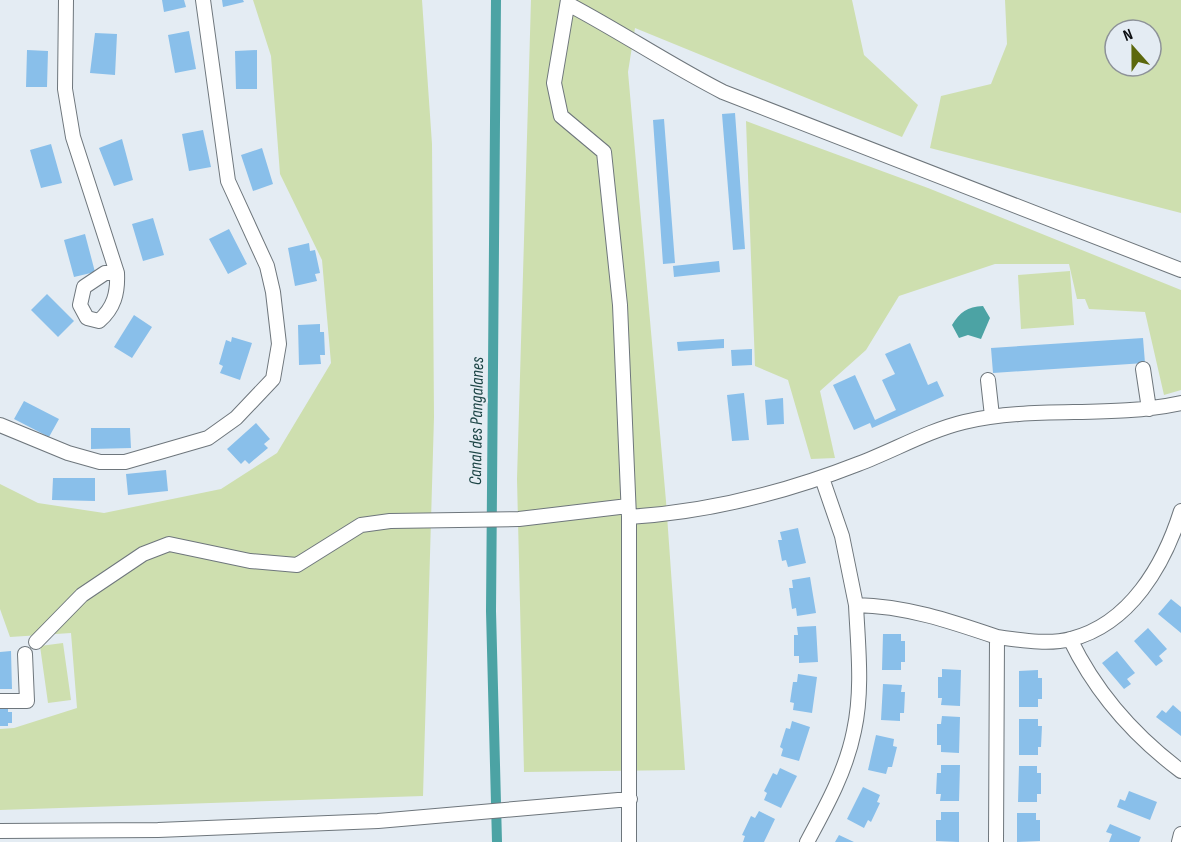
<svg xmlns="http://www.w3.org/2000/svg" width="1181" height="842" font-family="'Sofia Sans Condensed',sans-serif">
	<rect width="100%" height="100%" fill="#e4ecf3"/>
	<!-- green -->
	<path fill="#cedfaf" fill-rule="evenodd" d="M253,0H422L432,144L434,417L423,796L0,810V729L14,728L77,708L71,633L10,637L0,609V484L38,503L104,513L221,489L277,453L331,363L322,260L280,174L271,56Z
		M531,0H852L864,55L918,105L902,137L635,28L628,72L666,501L685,770L524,772L517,479Z
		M1005,0H1181V213L930,148L941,96L991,84L1007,44ZM1115,30H1151V66H1115Z
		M746,121L928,188L1181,290V390L1164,395L1145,312L1089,309L1085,299H1077L1069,264H995L899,296L866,350L820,391L835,458L811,459L788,380L755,366Z
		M1070,271L1074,325L1021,329L1018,275Z
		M63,643L71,700L48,703L40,646Z"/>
	<!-- water -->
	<path fill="#4ca3a4" d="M983,306L990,318L981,339L968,335L959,338L952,325C960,312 967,307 983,306Z"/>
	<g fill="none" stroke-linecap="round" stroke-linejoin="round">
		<!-- canal -->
		<path stroke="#4ca3a4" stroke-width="10" d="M496,0L491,611L497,842"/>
	</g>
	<!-- building -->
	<path fill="#89bfea" d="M162,0H184L186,7L164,12Z
		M222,0H243L244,2L223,7Z
		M189,31L196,69L175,73L168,35Z
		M95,33L117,34L115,75L90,73Z
		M27,50L48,51L47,87H26Z
		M257,50V89H236L235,51Z
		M735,113L745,249L733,250L722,114Z
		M664,119L675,263L663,264L653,120Z
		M203,130L211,167L189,171L182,134Z
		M122,139L133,180L114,186L99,148Z
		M51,144L62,183L41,188L30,150Z
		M262,148L273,184L253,191L241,155Z
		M153,218L164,255L143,261L132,224Z
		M229,229L247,264L228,274L209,239Z
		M85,234L95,272L74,277L64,240Z
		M309,243L310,251L315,250L320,273L315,274L317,281L295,286L288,248Z
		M719,261L720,272L674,277L673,266Z
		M47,294L74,321L58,337L31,310Z
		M134,315L152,327L132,358L114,347Z
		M320,324V332H324L325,355H320L321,364L299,365L298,325Z
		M232,337L252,343L240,380L220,373L223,366L219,364L226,340L231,342Z
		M1143,338L1145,363L993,373L991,348Z
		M724,339V348L678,351L677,342Z
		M910,343L928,385L937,381L944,396L872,428L870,423L854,430L833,385L855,375L875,420L896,410L882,380L895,374L885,354Z
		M752,349V365L732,366L731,350Z
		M744,393L749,440L732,441L727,395Z
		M783,398L784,424L767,425L765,400Z
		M24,401L59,419L49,437L14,419Z
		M256,423L270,439L264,444L268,448L249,464L245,460L241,464L227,449Z
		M91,428H130L131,448L91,449Z
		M166,470L168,491L128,495L126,474Z
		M53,478H95V501L52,500Z
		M798,528L806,563L788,567L786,560L782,561L778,540H782L780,532Z
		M810,577L816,613L797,616L796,608L792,609L789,588H793L792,580Z
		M1171,599L1181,607V633L1158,614Z
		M816,626L818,662L799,663V656H794V635H798L797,627Z
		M1148,628L1167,649L1159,656L1163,661L1156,666L1134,641Z
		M883,634H901V641H905V662H901V670H882Z
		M11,651L12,689H0V652Z
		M1117,651L1135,673L1127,679L1131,684L1124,689L1102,663Z
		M942,669L961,670L960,706L941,705L942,698H938V677H942Z
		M1038,670V678H1042V699H1038V707H1019V671Z
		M798,674L817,677L812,713L793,710L794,703L790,702L793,682H797Z
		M883,684L902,685L901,692H905L904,713H900V721L881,720Z
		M8,705V712H12V723H8V726H0V706Z
		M1173,705L1181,712V736L1156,717L1162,710L1166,713Z
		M942,716L960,717L959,753L941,752V745H937V724H941Z
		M1019,719H1038V726H1042L1041,747H1038V755H1019Z
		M792,721L810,727L799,761L781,756L783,749L780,747L786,728L790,729Z
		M876,735L894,739L893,746L897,747L892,767H888L886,774L868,770Z
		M941,765H960L959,801H940L941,794H936L937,773H941Z
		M1019,766H1037V773H1041V794H1037V802H1018Z
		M780,768L797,776L781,808L764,800L767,793L764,791L773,773L777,775Z
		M863,787L880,795L877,802L880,803L871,822L868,820L864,828L847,819Z
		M1129,791L1157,802L1150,820L1117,807L1120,799L1125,801Z
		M759,811L775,819L764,842H743L745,836L742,835L751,816L755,818Z
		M941,812H959V842L936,841V820H941Z
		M1017,813H1036V820H1040V841L1017,842Z
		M1110,824L1141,837L1139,842H1109L1112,834L1106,832Z
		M839,835L854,842H835Z"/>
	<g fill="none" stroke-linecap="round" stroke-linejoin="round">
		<defs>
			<path id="minor" d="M66,0L65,89L73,137L117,273C118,293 114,308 99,321L87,318L80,305L84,287L105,273H117
				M568,0L554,83L561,116L604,152L620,305L629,517C708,512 784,493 858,464C893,451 927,431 964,422C1036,405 1107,419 1181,403
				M568,4C621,32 670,65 723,92L1181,270
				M1143,369L1149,409
				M988,380L992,416
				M0,425L68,453L100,462H125L208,438L236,418L273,379L279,344L273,292L267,266L228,181L203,0
				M822,478L842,536L856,605
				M629,517V842
				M1070,639C1096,693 1133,735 1181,771
				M36,642L82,595L143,554L169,544L250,561L297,565L361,525L390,521L519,519L628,506
				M0,701H27L25,654
				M0,831L158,830L378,821L630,799
				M807,842C826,807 846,771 854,731C863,690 858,647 856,605C906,606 950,621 997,637
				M996,842L997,637C1020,640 1048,645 1071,639C1130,624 1164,565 1181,511
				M1179,842L1181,834"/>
		</defs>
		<!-- minor casing -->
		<use href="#minor" stroke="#6e767c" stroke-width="16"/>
		<!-- minor -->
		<use href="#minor" stroke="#fff" stroke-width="14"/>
	</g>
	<g text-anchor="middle" stroke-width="4.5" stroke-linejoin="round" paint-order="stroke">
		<!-- water labels -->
		<g font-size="18" font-style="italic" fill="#1d4546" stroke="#e4ecf3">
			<text transform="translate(476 421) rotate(-89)" y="6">Canal des Pangalanes</text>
		</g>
	</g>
	<!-- north arrow -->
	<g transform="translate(1133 48) rotate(339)"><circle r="28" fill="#e4ecf3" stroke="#8d9298" stroke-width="1.5"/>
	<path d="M0-4.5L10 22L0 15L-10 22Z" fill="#5c680d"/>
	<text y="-9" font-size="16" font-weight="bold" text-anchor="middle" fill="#0a0c0f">N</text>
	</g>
</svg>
